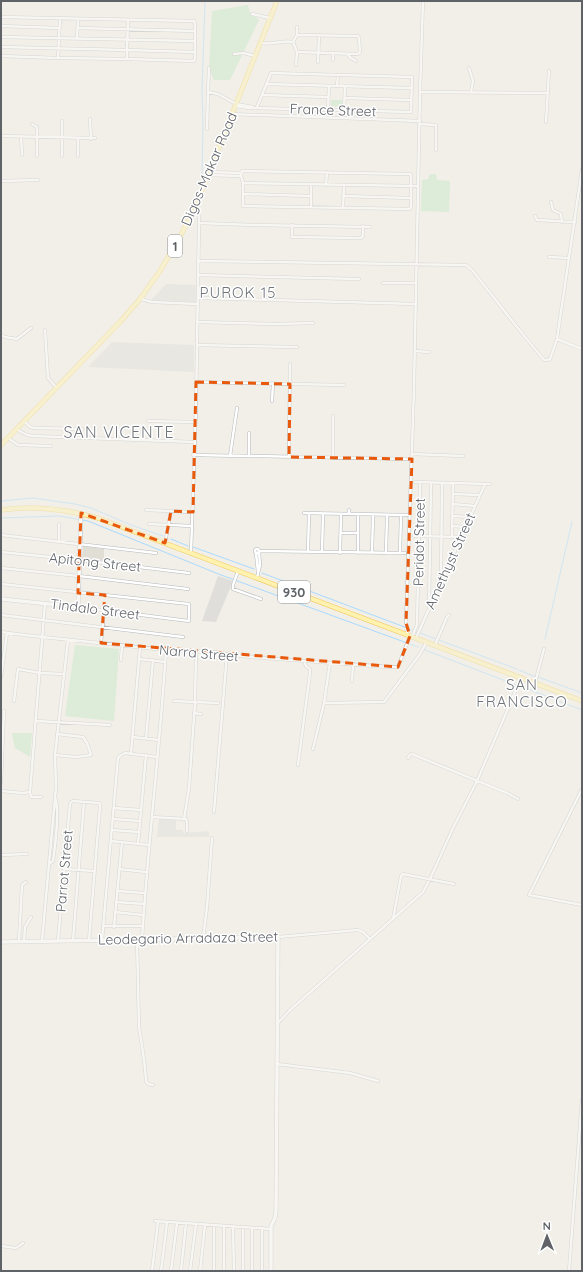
<svg xmlns="http://www.w3.org/2000/svg" width="583" height="1272" font-family="Quicksand,sans-serif">
	<rect width="100%" height="100%" fill="#f1efe8"/>
	<!-- industrial -->
	<path fill="#e0deda" d="M166,284L196,285V302L151,300Z
		M112,342L194,345V372L88,367Z
		M218,576L233,581L216,622L202,621Z
		M159,819L176,820V830H183V833L209,831V837H157Z"/>
	<!-- education -->
	<path fill="#e1ded6" d="M83,546L104,549V561L82,559Z"/>
	<!-- green -->
	<path fill="#c5e8c5" d="M248,5L250,13L259,20L230,80H214L209,68L212,11Z
		M331,100H342V107L331,106Z
		M430,174H436L437,180L450,181L449,212L421,211L422,180L428,179Z
		M75,645L119,649L114,721L65,716Z
		M12,733H32L30,757L15,748Z"/>
	<g fill="none" stroke-linecap="round" stroke-linejoin="round">
		<!-- stream -->
		<path stroke="#aadaff" stroke-width="1" d="M202,175L203,123L202,90L205,1
			M1,501L33,498L75,504L91,508L131,525L163,536
			M1,518L59,516L88,521L221,575L418,647
			M171,539L188,546
			M193,547L254,569
			M262,573L407,628
			M410,629L412,630
			M420,633L436,639
			M545,639L572,522
			M439,640L517,669
			M425,650L516,685
			M519,670L536,677
			M538,677L582,693
			M520,686L582,710"/>
		<defs>
			<path id="street" d="M252,14L270,18
				M1,17L194,21L195,23V59L194,61L127,59V50L194,52
				M60,19L58,58L127,59
				M1,26L59,28
				M77,28L195,31
				M1,37L195,41
				M77,38L78,19
				M261,43C272,45 282,40 293,42
				M1,47L127,50L128,20
				M297,52L358,54L360,52L359,38L358,36L297,35
				M234,54L244,53L255,56
				M347,54L351,58L356,61
				M1,56L58,58
				M333,60V53
				M318,62L319,35
				M296,65L297,52L293,42L297,35V27
				M469,68L473,81L471,92
				M266,84L411,88
				M337,86L338,75
				M208,92L209,68
				M420,92L548,93
				M262,95L328,97
				M345,98L411,100
				M235,106L249,108L411,112L412,77L271,73L257,107
				M328,109L329,86
				M344,110L345,86
				M232,114L420,121
				M90,119L91,139
				M62,121V156
				M546,122L549,71
				M32,124L37,127V156
				M420,124L436,125V150
				M207,129L208,92L218,94L236,104L253,107
				M1,136L95,138
				M21,136L22,155
				M78,138V156
				M242,171L410,174L411,175V207L410,209L243,206V183L241,176Z
				M209,172L241,173
				M208,175L241,176
				M1,181L38,180
				M243,183L416,186
				M311,184V196
				M326,185L327,172
				M243,194L311,196V207
				M343,196L411,198
				M551,202L553,210L561,214L562,222
				M343,208L344,185
				M535,216L537,220L575,222
				M199,223L254,225L370,227
				M292,225V237L361,238L363,236V226
				M549,257L569,258
				M198,261L466,265L472,270L517,327L544,360H547L550,359L557,339L582,349
				M198,275L359,279
				M383,283H416
				M198,298L416,304
				M141,299L152,302L198,304
				M197,322L278,324L313,323
				M45,330L48,378L56,387
				M1,335L5,337L17,339L31,328
				M557,339L582,169
				M197,345L297,347
				M415,351L429,352
				M196,382L344,385
				M272,401L273,383
				M24,421L30,427L35,428L82,429
				M148,421L195,422
				M16,429L27,435L33,436L194,442
				M8,438L18,445L51,446
				M412,454L463,456
				M193,455L412,459
				M230,456L237,408
				M249,456V433
				M289,457L290,364
				M333,458V416
				M415,482L490,484
				M453,494L480,495
				M453,504L475,506
				M146,510L193,512
				M304,513L407,515
				M349,514V510
				M453,516L470,517
				M149,524L192,526
				M452,526L466,527
				M341,533H358
				M1,535L156,553
				M414,536L461,537
				M452,537L453,483
				M59,541V524
				M165,543L171,511
				M255 551a2 2 0 1 1 4 0a2 2 0 1 1-4 0Z
				M259,551L405,553
				M1,552L80,560L189,573
				M308,552L309,514
				M322,552L323,514
				M191,553L196,407L199,223L198,204
				M256,553L258,572
				M340,553L341,514
				M358,553V514
				M372,553L373,515
				M386,553L387,515
				M400,553L401,515
				M1,568L79,576L188,589
				M238,571L233,585V589L261,599
				M257,578L260,565L259,552
				M441,580L442,483
				M1,584L189,604V621L78,607
				M429,607L431,483
				M1,615L183,637
				M1,632L24,635L166,650L196,652L204,651L250,657L389,667H398L410,636
				M407,634L408,629L406,622L414,388L420,92L423,1
				M412,637L417,625L420,482
				M416,638L485,484
				M101,643L104,611
				M435,645L447,617L449,615
				M139,659L165,662
				M121,660L122,646
				M1,677L7,633
				M352,681L353,665
				M535,683L544,649
				M14,701L18,669L40,673L64,674
				M174,701L218,703
				M324,703L384,702L420,654L426,643
				M194,713L201,714
				M36,721L110,725
				M133,737L159,740
				M146,738L153,660
				M313,749L324,703L330,663
				M131,753L140,648
				M55,755L76,757L91,755L87,743L83,737L57,734
				M408,758L410,755L412,754L507,793L518,799
				M298,765L310,673V669L306,666L304,661
				M1,783L4,711
				M582,789L529,895L582,905
				M1,791L23,793L30,792L45,603
				M30,792L31,797H41
				M114,808L141,810
				M214,812L227,654
				M152,817L186,819L187,823V831
				M113,819L140,821
				M184,819L189,788L195,703L196,652
				M112,830L139,832
				M111,841L149,845
				M138,844L146,755
				M1,855L27,854
				M49,864L53,861C55,848 60,808 55,798
				M64,869L94,871
				M119,869L146,872
				M117,891L145,893
				M116,902L145,904
				M115,912L143,915
				M393,919L401,876L403,874L454,884
				M104,926H143
				M114,927L122,842
				M278,937L358,930L363,932L370,939
				M203,938L207,907L212,838
				M137,939L139,1027C142,1045 145,1063 146,1081L148,1084L153,1085
				M142,939C148,843 160,747 166,650
				M73,940L84,802
				M102,940L118,758L121,755L125,753L157,757
				M19,941L22,885L26,882
				M24,941L25,927L31,917
				M42,941L56,787L55,755L68,640
				M58,941L70,804L71,802L73,801L99,803L100,806L89,940
				M278,1023L289,1011L423,892L430,879L453,828L477,781L521,678
				M277,1064L350,1073L378,1081
				M155,1221L271,1229
				M214,1226V1271
				M224,1226V1271
				M233,1227L234,1271
				M243,1227V1271
				M252,1228V1271
				M262,1228V1271
				M1,1246L16,1248L23,1243
				M152,1271L158,1222
				M161,1271L167,1222
				M171,1271L177,1223
				M181,1271L186,1223
				M190,1271L196,1224
				M200,1271L205,1225
				M569,1271L582,1099"/>
			<path id="secondary" d="M1,599L78,607L81,513
				M1,942L278,937L276,1212L275,1218L271,1226V1271"/>
			<path id="primary" d="M1,445L120,322L140,299L160,271L179,239L197,202L277,1
				M1,510C34,505 66,509 98,518L582,701"/>
		</defs>
		<!-- street casing -->
		<use href="#street" stroke="#b5b8bc" stroke-width="3.5"/>
		<!-- secondary casing -->
		<use href="#secondary" stroke="#b6babf" stroke-width="4.5"/>
		<!-- primary casing -->
		<use href="#primary" stroke="#f2c960" stroke-width="5"/>
		<!-- street -->
		<use href="#street" stroke="#fff" stroke-width="2.5"/>
		<!-- secondary -->
		<use href="#secondary" stroke="#fff" stroke-width="3.5"/>
		<!-- primary -->
		<use href="#primary" stroke="#fff2af" stroke-width="4"/>
	</g>
	<!-- marked area -->
	<path d="M0 0H583V1272H0ZM196,382L290,384L289,457L412,459L406,623L410,636L398,667L101,643L105,595L78,593L81,513L165,543L171,511L193,512Z" fill="#f1efe8" fill-opacity=".55" fill-rule="evenodd"/>
	<path fill="none" stroke="#e8590c" stroke-width="3" stroke-dasharray="8 5" stroke-linejoin="round" d="M196,382L290,384L289,457L412,459L406,623L410,636L398,667L101,643L105,595L78,593L81,513L165,543L171,511L193,512Z"/>
	<g text-anchor="middle" stroke-width="3" stroke-linejoin="round" paint-order="stroke">
		<!-- shield labels -->
		<g fill="#fff" stroke="#8f9295" stroke-width="1">
			<rect x="168" y="235" width="14" height="22" rx="3"/>
			<rect x="278" y="581" width="32" height="22" rx="3"/>
		</g>
		<g font-size="13" font-weight="bold" fill="#5f6368">
			<text x="175" y="251">1</text>
			<text x="294" y="597">930</text>
		</g>
		<!-- street labels -->
		<g font-size="14" fill="#5f6368" stroke="#fff">
			<text transform="translate(333 110) rotate(2)" y="5">France Street</text>
			<text transform="translate(209 169) rotate(-67)" y="5">Digos-Makar Road</text>
			<text transform="translate(419 542) rotate(-89)" y="5">Peridot Street</text>
			<text transform="translate(450 561) rotate(-66)" y="5">Amethyst Street</text>
			<text transform="translate(95 562) rotate(6)" y="5">Apitong Street</text>
			<text transform="translate(95 609) rotate(7)" y="5">Tindalo Street</text>
			<text transform="translate(199 653) rotate(5)" y="5">Narra Street</text>
			<text transform="translate(64 871) rotate(-85)" y="5">Parrot Street</text>
			<text transform="translate(188 938) rotate(-1)" y="5">Leodegario Arradaza Street</text>
		</g>
		<!-- neighbourhood labels -->
		<g font-size="15" letter-spacing="1" fill="#70757a" stroke="#fff">
			<text x="238" y="298">PUROK 15</text>
			<text x="522" y="690">SAN<tspan x="522" dy="17">FRANCISCO</tspan></text>
		</g>
		<!-- quarter labels -->
		<g font-size="16" letter-spacing="1" fill="#70757a" stroke="#fff">
			<text x="119" y="438">SAN VICENTE</text>
		</g>
	</g>
	<!-- border -->
	<rect width="583" height="1272" fill="none" stroke="#5f6368" stroke-width="4"/>
	<!-- north arrow -->
	<g transform="translate(547 1236) rotate(359)" stroke="#ffffff" stroke-width="3" paint-order="stroke">
	<path d="M0-3L7 15L0 10L-7 15Z" fill="#5f6368"/>
	<text y="-6" font-size="11" font-weight="bold" text-anchor="middle" fill="#5f6368">N</text>
	</g>
</svg>
